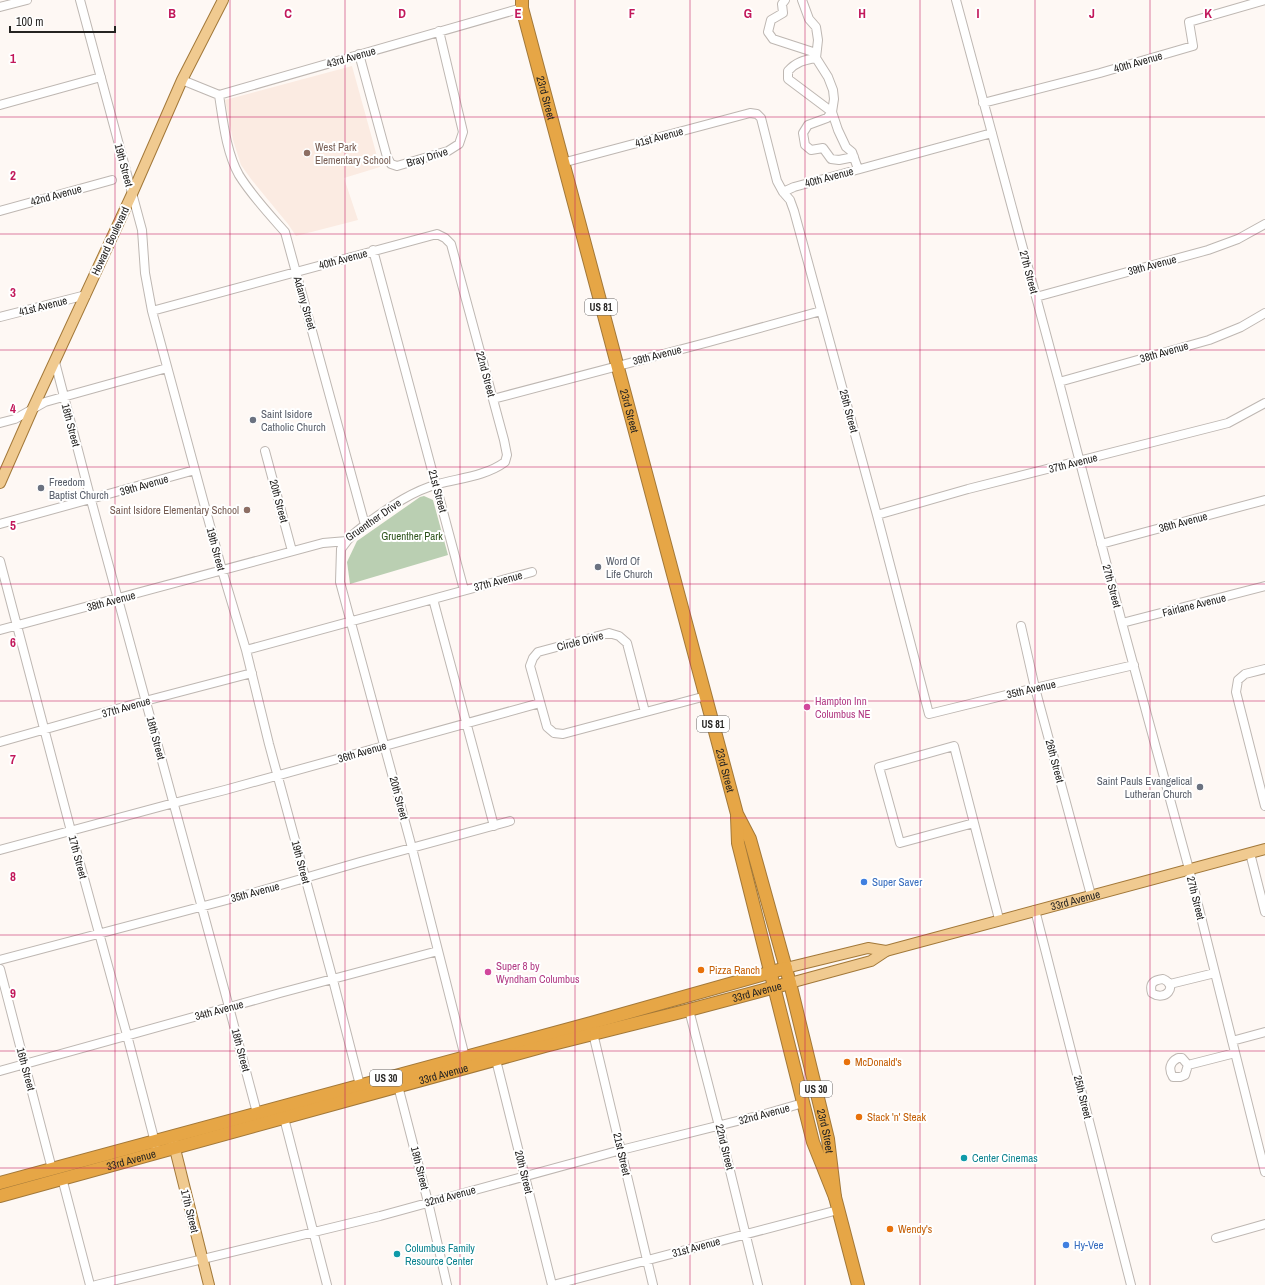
<svg xmlns="http://www.w3.org/2000/svg" width="1265" height="1285" font-family="'Archivo Narrow',sans-serif">
	<rect width="100%" height="100%" fill="#fef8f4"/>
	<!-- built -->
	<path fill="#fbebe2" d="M352,66L380,167L344,178L358,220L296,236L288,224L251,179L241,165L233,140L225,100Z"/>
	<!-- green -->
	<path fill="#bacfb2" d="M424,496L433,500L448,555L350,584L347,562L357,541L420,497Z"/>
	<g fill="none" stroke-linecap="round" stroke-linejoin="round">
		<defs>
			<path id="minor" d="M80,0L142,230L145,273L152,311L222,570L246,650L269,744L333,980L361,1089
				M785,0L782,4L783,13L771,20L768,32L773,39L816,53
				M802,0L809,19L816,27L818,40L816,58L828,77L833,90L834,99L832,112L838,130L846,147L852,152L858,169
				M956,0L1059,382L1122,623L1189,869L1265,1172
				M0,7L27,0
				M359,54L387,157L391,164L397,166L448,151L459,144L463,132L439,31
				M816,58C804,60 796,62 788,71V79L832,112L827,118L808,125L803,133L805,145L811,150L823,148L831,159L839,160L854,157
				M182,80L219,95L522,8
				M219,95C223,120 226,152 239,175C252,196 269,214 285,232L365,525
				M983,103L1100,73L1193,46L1189,22L1265,0
				M0,105L101,77
				M562,163L750,113L757,114L761,118L777,181L783,192L790,200L794,211L877,515L929,714L1035,688L1134,665
				M783,192L794,187L992,133
				M0,211L112,180
				M373,250L464,590
				M1036,297L1208,250L1238,239L1265,224
				M0,317L86,295
				M55,362L91,500L229,1007L257,1113
				M1059,382L1209,340L1241,327L1265,313
				M493,399L709,342L821,311
				M0,423L15,419L45,402L167,368
				M265,451L292,551
				M877,515L968,489L1228,423L1265,403
				M0,524L195,470
				M347,541L341,549L340,582L412,848L465,1057
				M1101,544L1265,500
				M0,561L71,831L127,1035L156,1146
				M433,599L494,826
				M1122,623L1265,586
				M1021,626L1035,688L1091,895
				M0,630L323,543L347,541C354,532 364,526 373,519C393,505 413,491 438,484C460,478 486,476 505,462L507,455L504,440L451,244L445,238L437,234L152,311
				M246,650L532,572
				M1265,669L1245,674L1238,680L1236,692L1265,806
				M645,712L627,643L619,636L609,633L538,652L533,658L530,666L547,727L554,733L563,734L706,696
				M0,742L145,701L252,673
				M954,746L974,823L900,843L879,767Z
				M974,823L999,919
				M0,850L174,803L225,790L540,703
				M1250,853L1265,912
				M1035,910L1131,1285
				M0,960L253,893L360,862L510,821
				M0,969L52,1169
				M1163,979C1179,986 1165,1002 1152,993C1149,983 1154,980 1163,979Z
				M1170,984L1215,973
				M689,1010L719,1126L758,1285
				M592,1029L653,1285
				M1232,1041L1265,1032
				M1178,1058H1182L1188,1065L1185,1075L1180,1077H1173C1168,1069 1170,1062 1178,1058Z
				M496,1060L552,1285
				M1188,1065L1235,1053
				M0,1071L280,993L438,951
				M397,1082L428,1202L447,1285
				M284,1118L327,1285
				M62,1178L90,1285
				M1216,1238L1265,1224
				M96,1285L380,1216L621,1150L765,1114L803,1103
				M553,1285L838,1210"/>
			<g id="major">
				<path d="M0,483L33,408L132,194L182,80L223,0"/>
				<path d="M786,968L868,948L886,951"/>
				<path id="s1" d="M790,983L871,961L886,951L1265,849"/>
				<path d="M173,1141L209,1285"/>
			</g>
			<g id="highway">
				<path id="s2" d="M522,0V8L737,814L750,839L790,983L828,1139L835,1197"/>
				<path d="M737,817L738,843L813,1142L835,1197L858,1285"/>
				<path d="M0,1183L591,1023L786,968"/>
				<path id="s3" d="M0,1196L545,1046L689,1010L790,983"/>
			</g>
		</defs>
		<!-- minor casing -->
		<use href="#minor" stroke="#beb7b2" stroke-width="10"/>
		<!-- major casing -->
		<use href="#major" stroke="#a27839" stroke-width="12"/>
		<!-- highway casing -->
		<use href="#highway" stroke="#a27839" stroke-width="14"/>
		<!-- minor -->
		<use href="#minor" stroke="#fff" stroke-width="8"/>
		<!-- major -->
		<use href="#major" stroke="#f0ca90" stroke-width="10"/>
		<!-- highway -->
		<use href="#highway" stroke="#e6a646" stroke-width="12"/>
	</g>
	<!-- grid -->
	<path fill="none" stroke="#c2185b" stroke-width="1" stroke-opacity="0.55" d="M115,0V1285M230,0V1285M345,0V1285M460,0V1285M575,0V1285M690,0V1285M805,0V1285M920,0V1285M1035,0V1285M1150,0V1285M0,117H1265M0,234H1265M0,350H1265M0,467H1265M0,584H1265M0,701H1265M0,818H1265M0,935H1265M0,1051H1265M0,1168H1265"/>
	<!-- markers -->
	<g fill="#8d6e63" stroke="#fff" stroke-width="1.5">
		<circle cx="307" cy="153" r="4"/>
		<circle cx="247" cy="510" r="4"/>
	</g>
	<g fill="#6b7280" stroke="#fff" stroke-width="1.5">
		<circle cx="253" cy="420" r="4"/>
		<circle cx="41" cy="488" r="4"/>
		<circle cx="598" cy="567" r="4"/>
		<circle cx="1200" cy="787" r="4"/>
	</g>
	<g fill="#d1479c" stroke="#fff" stroke-width="1.5">
		<circle cx="807" cy="707" r="4"/>
		<circle cx="488" cy="972" r="4"/>
	</g>
	<g fill="#3f7fe0" stroke="#fff" stroke-width="1.5">
		<circle cx="864" cy="882" r="4"/>
		<circle cx="1066" cy="1245" r="4"/>
	</g>
	<g fill="#e8710a" stroke="#fff" stroke-width="1.5">
		<circle cx="701" cy="970" r="4"/>
		<circle cx="847" cy="1062" r="4"/>
		<circle cx="859" cy="1117" r="4"/>
		<circle cx="890" cy="1229" r="4"/>
	</g>
	<g fill="#0f9aa8" stroke="#fff" stroke-width="1.5">
		<circle cx="964" cy="1158" r="4"/>
		<circle cx="397" cy="1254" r="4"/>
	</g>
	<g text-anchor="middle" stroke-width="4" stroke-linejoin="round" paint-order="stroke">
		<!-- shield labels -->
		<g fill="#fff" stroke="#666564" stroke-width="1">
			<rect x="585" y="299" width="32" height="16" rx="3"/>
			<rect x="697" y="716" width="32" height="16" rx="3"/>
			<rect x="370" y="1070" width="32" height="16" rx="3"/>
			<rect x="800" y="1081" width="32" height="16" rx="3"/>
		</g>
		<g font-size="10" font-weight="bold" fill="#252321">
			<text x="601" y="311">US 81</text>
			<text x="713" y="728">US 81</text>
			<text x="386" y="1082">US 30</text>
			<text x="816" y="1093">US 30</text>
		</g>
		<!-- street labels -->
		<g font-size="11" fill="#252321" stroke="#fff">
			<text transform="translate(351 57) rotate(-16)" y="4">43rd Avenue</text>
			<text transform="translate(1138 62) rotate(-16)" y="4">40th Avenue</text>
			<text dy="4" stroke="none"><textPath href="#s2" startOffset="101">23rd Street</textPath></text>
			<text transform="translate(659 137) rotate(-15)" y="4">41st Avenue</text>
			<text transform="translate(427 157) rotate(-17)" y="4">Bray Drive</text>
			<text transform="translate(124 165) rotate(75)" y="4">19th Street</text>
			<text transform="translate(829 177) rotate(-15)" y="4">40th Avenue</text>
			<text transform="translate(56 195) rotate(-15)" y="4">42nd Avenue</text>
			<text transform="translate(110 241) rotate(-65)" y="4">Howard Boulevard</text>
			<text transform="translate(343 259) rotate(-15)" y="4">40th Avenue</text>
			<text transform="translate(1152 265) rotate(-15)" y="4">39th Avenue</text>
			<text transform="translate(1029 272) rotate(75)" y="4">27th Street</text>
			<text transform="translate(305 303) rotate(74)" y="4">Adamy Street</text>
			<text transform="translate(43 306) rotate(-14)" y="4">41st Avenue</text>
			<text transform="translate(1164 352) rotate(-16)" y="4">38th Avenue</text>
			<text transform="translate(657 355) rotate(-14)" y="4">39th Avenue</text>
			<text transform="translate(486 374) rotate(75)" y="4">22nd Street</text>
			<text dy="4" stroke="none"><textPath href="#s2" startOffset="425">23rd Street</textPath></text>
			<text transform="translate(849 411) rotate(75)" y="4">25th Street</text>
			<text transform="translate(71 425) rotate(75)" y="4">18th Street</text>
			<text transform="translate(1073 463) rotate(-14)" y="4">37th Avenue</text>
			<text transform="translate(144 485) rotate(-16)" y="4">39th Avenue</text>
			<text transform="translate(438 491) rotate(75)" y="4">21st Street</text>
			<text transform="translate(279 501) rotate(75)" y="4">20th Street</text>
			<text transform="translate(373 520) rotate(-35)" y="4">Gruenther Drive</text>
			<text transform="translate(1183 522) rotate(-15)" y="4">36th Avenue</text>
			<text transform="translate(216 549) rotate(75)" y="4">19th Street</text>
			<text transform="translate(498 581) rotate(-15)" y="4">37th Avenue</text>
			<text transform="translate(1112 586) rotate(75)" y="4">27th Street</text>
			<text transform="translate(111 601) rotate(-15)" y="4">38th Avenue</text>
			<text transform="translate(1194 605) rotate(-14)" y="4">Fairlane Avenue</text>
			<text transform="translate(580 641) rotate(-15)" y="4">Circle Drive</text>
			<text transform="translate(1031 689) rotate(-13)" y="4">35th Avenue</text>
			<text transform="translate(126 707) rotate(-16)" y="4">37th Avenue</text>
			<text transform="translate(156 738) rotate(75)" y="4">18th Street</text>
			<text transform="translate(362 752) rotate(-16)" y="4">36th Avenue</text>
			<text transform="translate(1055 761) rotate(75)" y="4">26th Street</text>
			<text dy="4" stroke="none"><textPath href="#s2" startOffset="797">23rd Street</textPath></text>
			<text transform="translate(399 798) rotate(75)" y="4">20th Street</text>
			<text transform="translate(78 857) rotate(75)" y="4">17th Street</text>
			<text transform="translate(301 862) rotate(75)" y="4">19th Street</text>
			<text transform="translate(255 892) rotate(-15)" y="4">35th Avenue</text>
			<text transform="translate(1196 898) rotate(76)" y="4">27th Street</text>
			<text dy="4" stroke="none"><textPath href="#s1" startOffset="298">33rd Avenue</textPath></text>
			<text dy="4" stroke="none"><textPath href="#s3" startOffset="784">33rd Avenue</textPath></text>
			<text transform="translate(219 1010) rotate(-15)" y="4">34th Avenue</text>
			<text transform="translate(241 1050) rotate(75)" y="4">18th Street</text>
			<text transform="translate(26 1069) rotate(75)" y="4">16th Street</text>
			<text dy="4" stroke="none"><textPath href="#s3" startOffset="460">33rd Avenue</textPath></text>
			<text transform="translate(1083 1097) rotate(76)" y="4">25th Street</text>
			<text transform="translate(764 1114) rotate(-15)" y="4">32nd Avenue</text>
			<text dy="4" stroke="none"><textPath href="#s2" startOffset="1172">23rd Street</textPath></text>
			<text transform="translate(725 1147) rotate(76)" y="4">22nd Street</text>
			<text transform="translate(622 1154) rotate(77)" y="4">21st Street</text>
			<text dy="4" stroke="none"><textPath href="#s3" startOffset="136">33rd Avenue</textPath></text>
			<text transform="translate(420 1168) rotate(76)" y="4">19th Street</text>
			<text transform="translate(524 1172) rotate(76)" y="4">20th Street</text>
			<text transform="translate(450 1196) rotate(-15)" y="4">32nd Avenue</text>
			<text transform="translate(190 1211) rotate(76)" y="4">17th Street</text>
			<text transform="translate(696 1247) rotate(-15)" y="4">31st Avenue</text>
		</g>
		<!-- education labels -->
		<g font-size="11" fill="#785e54" stroke="#fff" text-anchor="start">
			<text x="315" y="151">West Park<tspan x="315" dy="13">Elementary School</tspan></text>
			<text x="239" y="514" text-anchor="end">Saint Isidore Elementary School</text>
		</g>
		<!-- worship labels -->
		<g font-size="11" fill="#5b616d" stroke="#fff" text-anchor="start">
			<text x="261" y="418">Saint Isidore<tspan x="261" dy="13">Catholic Church</tspan></text>
			<text x="49" y="486">Freedom<tspan x="49" dy="13">Baptist Church</tspan></text>
			<text x="606" y="565">Word Of<tspan x="606" dy="13">Life Church</tspan></text>
			<text x="1192" y="785" text-anchor="end">Saint Pauls Evangelical<tspan x="1192" dy="13">Lutheran Church</tspan></text>
		</g>
		<!-- park labels -->
		<g font-size="11" fill="#30551e" stroke="#fff">
			<text x="412" y="540">Gruenther Park</text>
		</g>
		<!-- hotel labels -->
		<g font-size="11" fill="#b23c85" stroke="#fff" text-anchor="start">
			<text x="815" y="705">Hampton Inn<tspan x="815" dy="13">Columbus NE</tspan></text>
			<text x="496" y="970">Super 8 by<tspan x="496" dy="13">Wyndham Columbus</tspan></text>
		</g>
		<!-- shop labels -->
		<g font-size="11" fill="#366cbe" stroke="#fff" text-anchor="start">
			<text x="872" y="886">Super Saver</text>
			<text x="1074" y="1249">Hy-Vee</text>
		</g>
		<!-- food labels -->
		<g font-size="11" fill="#c56008" stroke="#fff" text-anchor="start">
			<text x="709" y="974">Pizza Ranch</text>
			<text x="855" y="1066">McDonald's</text>
			<text x="867" y="1121">Stack 'n' Steak</text>
			<text x="898" y="1233">Wendy's</text>
		</g>
		<!-- culture labels -->
		<g font-size="11" fill="#0d838f" stroke="#fff" text-anchor="start">
			<text x="972" y="1162">Center Cinemas</text>
			<text x="405" y="1252">Columbus Family<tspan x="405" dy="13">Resource Center</tspan></text>
		</g>
	</g>
	<g font-size="13" text-anchor="middle" font-weight="bold" fill="#c2185b" stroke="#fff" stroke-width="4" stroke-linejoin="round" paint-order="stroke">
		<text x="172" y="18">B</text>
		<text x="288" y="18">C</text>
		<text x="402" y="18">D</text>
		<text x="518" y="18">E</text>
		<text x="632" y="18">F</text>
		<text x="748" y="18">G</text>
		<text x="862" y="18">H</text>
		<text x="978" y="18">I</text>
		<text x="1092" y="18">J</text>
		<text x="1208" y="18">K</text>
		<text x="13" y="63">1</text>
		<text x="13" y="180">2</text>
		<text x="13" y="297">3</text>
		<text x="13" y="413">4</text>
		<text x="13" y="530">5</text>
		<text x="13" y="647">6</text>
		<text x="13" y="764">7</text>
		<text x="13" y="881">8</text>
		<text x="13" y="998">9</text>
	</g>
	<!-- scale -->
	<path d="M10 26v6h105v-6" fill="none" stroke="#252321" stroke-width="2"/>
	<text x="16" y="26" font-size="12" fill="#252321" stroke="#ffffff" stroke-width="3" paint-order="stroke">100 m</text>
</svg>
